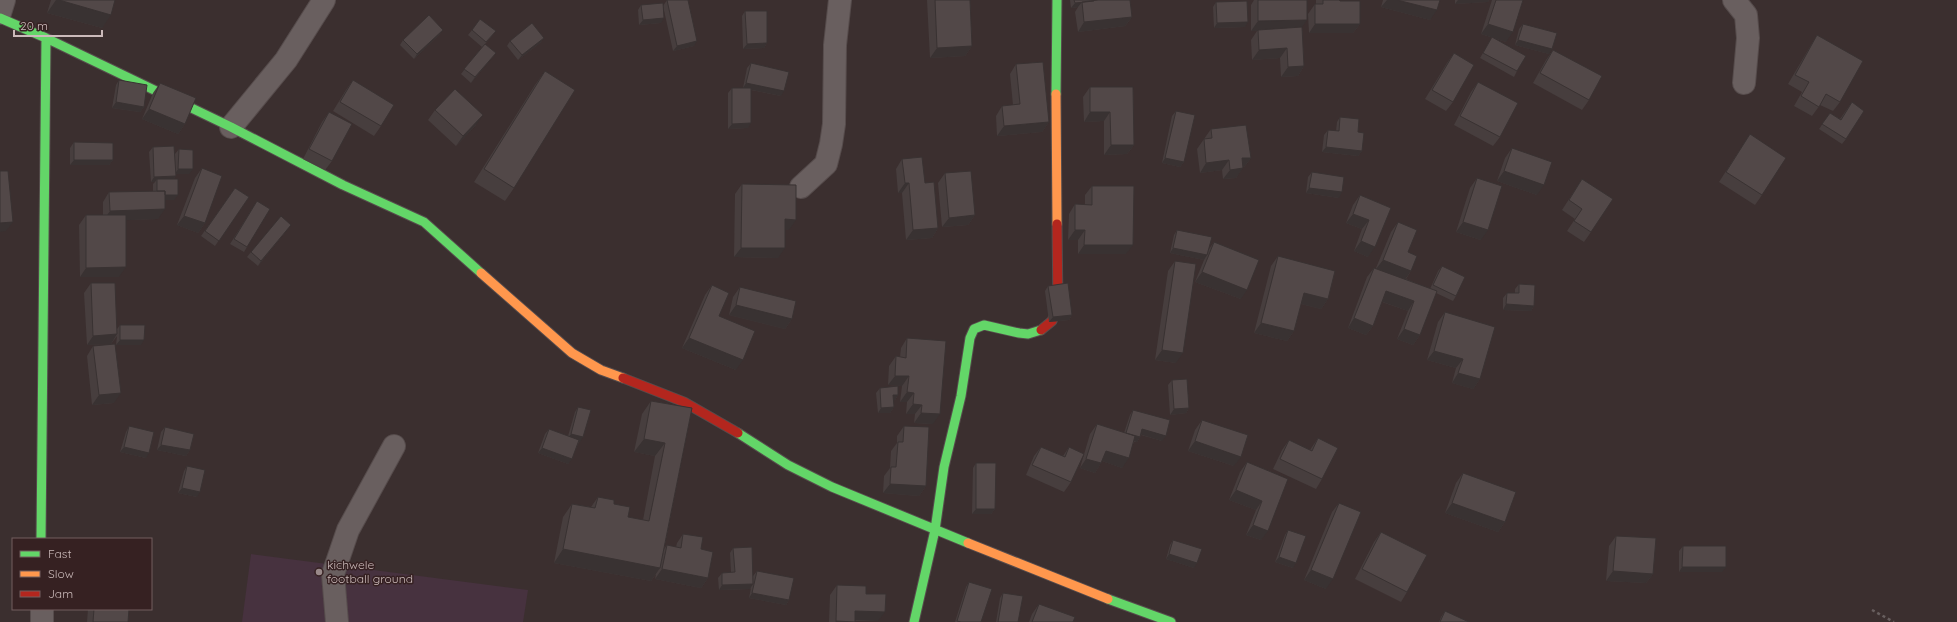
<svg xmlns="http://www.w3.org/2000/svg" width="1957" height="622" font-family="Quicksand,sans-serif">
	<rect width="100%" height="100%" fill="#3b2f2f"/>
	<!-- green -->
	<path fill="#47323f" d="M251,554L528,590L523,622H242Z"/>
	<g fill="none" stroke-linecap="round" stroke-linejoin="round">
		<defs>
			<path id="street" d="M1734,0L1746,15L1748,38L1744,83
				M0,13L4,0
				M231,127L286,60L324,0
				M801,187L826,164L831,144L834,124L835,45L840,0
				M42,609V622
				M337,622L333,574L348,530L394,446"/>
			<path id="fast" d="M0,18L46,38L231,127L343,185L424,222L481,273
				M1056,94L1057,0
				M738,433L788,465L832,487L968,543
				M41,539L46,38
				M1108,599L1171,622
				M914,622L935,530L944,467L961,396L970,338L974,329L984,325L1019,333L1028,334L1041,330"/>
			<path id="slow" d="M1056,94L1057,224
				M481,273L572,353L601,370L623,378
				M968,543L1108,599"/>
			<path id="jam" d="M1041,330L1052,321L1058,306L1057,224
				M623,378L684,402L738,433"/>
		</defs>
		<!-- street casing -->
		<use href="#street" stroke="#564c4c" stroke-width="24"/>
		<!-- fast casing -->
		<use href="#fast" stroke="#564c4c" stroke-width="11"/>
		<!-- slow casing -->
		<use href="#slow" stroke="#564c4c" stroke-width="11"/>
		<!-- jam casing -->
		<use href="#jam" stroke="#564c4c" stroke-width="11"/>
		<!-- path -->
		<path stroke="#685f5f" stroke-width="2.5" stroke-dasharray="3 3" stroke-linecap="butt" d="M1872,610L1894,622"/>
		<!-- street -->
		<use href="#street" stroke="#695f5f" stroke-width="22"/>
		<!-- fast -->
		<use href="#fast" stroke="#63d668" stroke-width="9"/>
		<!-- slow -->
		<use href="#slow" stroke="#ff974d" stroke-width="9"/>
		<!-- jam -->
		<use href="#jam" stroke="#b3261e" stroke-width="9"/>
	</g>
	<!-- wall -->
	<path fill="#473e3e" d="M51,0H115L102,28L47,13Z
		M667,0L694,46L673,51L663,6Z
		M927,0H970L972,46L965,56L930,58Z
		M1070,0H1094L1132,17L1125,26L1078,32L1075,12L1078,7L1071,8Z
		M1254,0H1307L1302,27L1304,66L1298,76L1281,77L1280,58L1252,60L1251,40L1257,31H1251V5Z
		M1316,0H1339L1340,1L1360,24L1353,33H1309L1308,14L1315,4H1316Z
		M1383,0H1440L1430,20L1381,7Z
		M1455,0H1489L1488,2L1455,4Z
		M1492,0H1523L1506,42L1481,34Z
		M1216,2L1245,27L1214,28L1213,7Z
		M641,5L661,23L639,25L638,10Z
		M745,11L767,43L764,48L743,49L742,16Z
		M1523,24L1549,54L1515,45L1519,29Z
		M443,30L439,35L414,59L400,45L403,40Z
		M472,30L496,31L485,44L496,53L471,83L461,74L482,47L468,35Z
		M1817,35L1840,102L1833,111L1820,105L1812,116L1794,106L1802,92L1788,84L1811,45Z
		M1492,37L1517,71L1514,77L1480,58Z
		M544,38L540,43L518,60L507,46L510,41Z
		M1553,50L1589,100L1582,110L1533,83L1546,60Z
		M1454,53L1453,102L1446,111L1425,99L1447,63Z
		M751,63L781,96L751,90L748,128L728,129V93L732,88H745H743L747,68Z
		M1016,64L1049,122L1042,132L997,136L996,116L1002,106L1013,105L1010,74Z
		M545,71L514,188L505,201L474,182L535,85Z
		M119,80L144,107L140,112L112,108L116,85Z
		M353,80L381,126L374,136L333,111L346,90Z
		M1478,82L1500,137L1493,146L1454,125L1471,92Z
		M160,83L185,124L178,134L142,119L153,93Z
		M1090,87H1133L1134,145L1127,154L1104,155V121L1084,122L1083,97Z
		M1852,102L1846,139L1842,144L1819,129L1830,113L1840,119Z
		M435,110L476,125L456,146L428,120Z
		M1176,111L1184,162L1180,167L1162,163L1172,116Z
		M329,112L332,161L325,170L303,159L322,122Z
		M1340,117L1358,132L1362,151L1358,156L1322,152L1324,135L1328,130L1336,131L1337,122Z
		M1211,129L1251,158L1244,167H1243L1236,178L1223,179L1222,170L1200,173L1197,149Z
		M1750,134L1762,195L1755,205L1719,182Z
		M74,142L113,160L109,165H70V148Z
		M153,147L175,154L179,149L189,174H176L174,179V200H165L158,219L126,220L119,277H80L79,225L86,215H103V202L109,192H153V184L155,182H151L149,152Z
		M1512,148L1537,195L1497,181L1505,158Z
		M902,159L938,228L932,238L906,240L902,193H898L896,169Z
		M202,168L205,223L198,233L177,225L195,178Z
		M1312,172L1339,198L1306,193L1308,177Z
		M945,173L975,215L968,225L942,227L938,183Z
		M1477,178L1481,240L1456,232L1470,188Z
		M1582,179L1591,232L1584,242L1567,231L1575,219L1562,210Z
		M742,184L789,230L785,229L778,258L734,257L735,194Z
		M1092,186L1126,254H1078V240H1068L1069,214L1075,204H1085V195Z
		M235,188L249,197L215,246L201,236Z
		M1360,195L1391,208L1368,257L1354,251L1362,229L1346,223L1353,205Z
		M257,201L247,247L244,252L230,244Z
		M1398,222L1408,252L1411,271L1406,279L1430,289L1438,271L1442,266L1456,296L1453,301L1436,293L1420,335L1413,345L1397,339L1408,311L1382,302L1373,326L1366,335L1348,328L1367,277L1374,268H1376L1391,232Z
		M287,230L258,266L247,257L251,252Z
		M1177,230L1209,249L1214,242L1241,299L1195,282L1204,260L1170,253L1174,235Z
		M1278,256L1328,299L1321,309L1301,304L1294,331L1287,341L1254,333L1271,266Z
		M1175,261L1176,363L1155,360L1168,271Z
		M91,283L117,329L120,325L141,345H116L117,336L111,344L87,345L84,293Z
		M1519,284L1534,306L1531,311L1503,310V298L1507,293H1515V289Z
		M712,285L719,316L736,370L682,348L705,295Z
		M1048,286L1072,315L1069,320L1049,322L1045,291Z
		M740,287L792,319L785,329L729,315L733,297Z
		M1445,312L1480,379L1473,389L1452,383L1456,368L1427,360L1438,322Z
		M907,338L933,424L914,423L915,414H906L907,402H900L902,386L888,385L889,366L896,356L900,357L901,348Z
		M93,346L114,403L92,405L87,356Z
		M1172,380L1189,408L1186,413L1170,415L1168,385Z
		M880,388L898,395L895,400H893L894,407L890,413H878L876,393Z
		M651,401L692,408L664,549L667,545L676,547L677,543L683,534L701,549L708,578L701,588L655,579L656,574L651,581L554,563L563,517L572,504L591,507L598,497L628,517L643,520L655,456L634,452L642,414Z
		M578,407L580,442H579L568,464L538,453L545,434L549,429L568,436L575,412Z
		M1133,410L1162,441L1141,435L1140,437L1137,442H1134L1122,468L1102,461L1095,473L1080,468L1090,434L1097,424L1124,433L1130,415Z
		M1202,420L1234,466L1188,451L1195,430Z
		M129,426L146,458L120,452L126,432Z
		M904,426L926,486L919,496L883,493L884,476L890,468L891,451L897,443V436Z
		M165,427L190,450L186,456L157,450L161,432Z
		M1318,438L1322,479L1316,489L1273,469L1282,450L1289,440L1310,450Z
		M1041,447L1063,456L1069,447L1071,482L1064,492L1026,475L1034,456Z
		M1247,462L1288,479L1261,540L1246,535L1256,510L1229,500L1240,472Z
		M976,463L995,509L991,514H972L973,468Z
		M187,466L197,497L178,493L184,471Z
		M1463,473L1505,522L1498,532L1445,513L1456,483Z
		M1339,503L1326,589L1304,580L1332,512Z
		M1288,530L1293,568L1275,562L1285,535Z
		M1381,532L1407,592L1401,602L1355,579L1374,542Z
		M1616,536L1653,574L1646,583L1606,581L1609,546Z
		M1173,540L1194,568L1166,559L1170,545Z
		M1683,546L1722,572H1679V551Z
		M733,548L753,576L757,571L789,600L786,605L749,598L751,588L750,589L719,590L718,578L722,573L731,572L730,553Z
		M969,582L981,622H955L966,587Z
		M837,585L866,594L878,621H855L854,622H829L830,595Z
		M1003,593L1018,622H996L1000,598Z
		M1039,604L1073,622H1029L1032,614Z
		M88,609H129L128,622H87Z
		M1445,611L1469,622H1439L1441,617Z"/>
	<!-- shaded-wall -->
	<path fill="#393232" d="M56,0H59L111,15L102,28L47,13Z
		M1387,0H1397L1437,10L1430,20L1381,7Z
		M1458,0H1489L1488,2L1455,4Z
		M1082,2L1078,7L1071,8L1075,3Z
		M1132,17L1125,26L1078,32L1084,22Z
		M664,18L661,23L639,25L643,20Z
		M1307,20L1300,30L1251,31L1258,21Z
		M1248,22L1245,27L1214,28L1217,23Z
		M1315,24H1360L1353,33H1309Z
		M1488,24L1513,32L1506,42L1481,34Z
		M443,30L439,35L414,59L417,54Z
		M544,38L540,43L518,60L522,55Z
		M1518,40L1552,49L1549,54L1515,45Z
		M697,41L694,46L673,51L677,46Z
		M767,43L764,48L743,49L747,44Z
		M972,46L965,56L930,58L937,48Z
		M1287,48L1280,58L1252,60L1259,50Z
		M496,53L492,58L471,83L475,77Z
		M1304,66L1298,76L1281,77L1288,67Z
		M746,83L784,91L781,96L743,88Z
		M116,102L144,107L140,112L112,108Z
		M149,109L185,124L178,134L142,119Z
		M1090,112H1110L1104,121L1084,122Z
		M483,115L476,125L456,146L463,136Z
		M1049,122L1042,132L997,136L1004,126Z
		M751,123L748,128L728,129L732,124Z
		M1111,145H1134L1127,154L1104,155Z
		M1326,147L1362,151L1358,156L1322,152Z
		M1165,158L1184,162L1180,167L1162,163Z
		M1242,158H1251L1244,167L1235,168Z
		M74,160H113L109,165H70Z
		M1229,160L1222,170L1200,173L1206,163Z
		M1243,168L1236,178L1223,179L1230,170Z
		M178,169H193L189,174H175Z
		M1504,171L1544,185L1537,195L1497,181Z
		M176,176L172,181L157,179L155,182H151L154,177Z
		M905,183H909L902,193H898Z
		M1309,188L1342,192L1339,198L1306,193Z
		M157,195H178L174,200H153Z
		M165,209L158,219L103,221L110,211Z
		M1353,214L1369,220L1362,229L1346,223Z
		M975,215L968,225L942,227L949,218Z
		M184,216L205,223L198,233L177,225Z
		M785,219L796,220L789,230L779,229Z
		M13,222L6,231L0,232V223Z
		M1463,222L1488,230L1481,240L1456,232Z
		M291,225L287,230L258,266L261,261Z
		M938,228L932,238L906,240L913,230Z
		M1075,230H1085L1078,240H1068Z
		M1361,241L1375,247L1368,257L1354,251Z
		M1084,245H1133L1126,254H1078Z
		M741,248H785L778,258L734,257Z
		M1173,248L1207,255L1204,260L1170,253Z
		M1383,260L1411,271L1404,281L1376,269Z
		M126,267L119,277H80L86,268Z
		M1202,272L1247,290L1241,299L1195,282Z
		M1386,291L1414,301L1408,311L1380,301Z
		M1304,293L1328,299L1321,309L1297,303Z
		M1506,304L1534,306L1531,311L1503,310Z
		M736,305L792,319L785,329L729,315Z
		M1072,315L1069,320L1049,322L1053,317Z
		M1354,318L1373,326L1366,335L1348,328Z
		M1261,323L1294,331L1287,341L1254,333Z
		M1404,329L1420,335L1413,345L1397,339Z
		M117,334L111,344L87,345L93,336Z
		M689,338L743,360L736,370L682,348Z
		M120,340H144L141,345H116Z
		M1162,350L1183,353L1176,363L1155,360Z
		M1434,351L1463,359L1456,368L1427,360Z
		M1458,373L1480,379L1473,389L1452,383Z
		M895,376H909L902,386L888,385Z
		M907,392L914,393L907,402H900Z
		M121,393L114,403L92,405L99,395Z
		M893,395H898L895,400H889Z
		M913,404L922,405L915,414H906Z
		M894,407L890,413H878L881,408Z
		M1189,408L1186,413L1170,415L1174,409Z
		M921,413L940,414L933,424L914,423Z
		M1142,429L1166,436L1162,441L1139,434Z
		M571,434L583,437L580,442L567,439Z
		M1126,434L1140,437L1137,442L1123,439Z
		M644,439L665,443L655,456L634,452Z
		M1195,441L1241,457L1234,466L1188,451Z
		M161,445L190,450L186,456L157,450Z
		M124,447L149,453L146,458L120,452Z
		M542,448L572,459L568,464L538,453Z
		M1106,451L1129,458L1122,468L1099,460Z
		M1086,459L1101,463L1095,473L1080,468Z
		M890,484L926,486L919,496L883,493Z
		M182,488L200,492L197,497L178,493Z
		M1236,490L1262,501L1256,510L1229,500Z
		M1452,503L1505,522L1498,532L1445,513Z
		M976,509H995L991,514H972Z
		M1253,525L1268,531L1261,540L1246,535Z
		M563,549L660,568L651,581L554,563Z
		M1169,554L1197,563L1194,568L1166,559Z
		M1279,557L1296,563L1293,568L1275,562Z
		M1682,567H1726L1722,572H1679Z
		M662,569L708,578L701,588L655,579Z
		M1311,570L1333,579L1326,589L1304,580Z
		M1613,571L1653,574L1646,583L1606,581Z
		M753,584L750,589L719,590L722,585Z
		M752,593L789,600L786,605L749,598Z
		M855,611L885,612L878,621L848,620Z
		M836,621L855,622H835Z"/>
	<!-- building -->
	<path fill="#524848" stroke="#393232" d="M59,0H115L111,15Z
		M667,0H688L697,41L677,46Z
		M935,0H970L972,46L937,48Z
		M1074,0H1094V1L1075,3Z
		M1098,0H1130L1132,17L1084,22L1082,2Z
		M1258,0H1307V20L1258,21Z
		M1323,0H1339L1340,1H1360V24H1315V4H1323Z
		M1397,0H1440L1437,10Z
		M1496,0H1523L1513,32L1488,24Z
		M1247,1L1248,22L1217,23L1216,2Z
		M663,3L664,18L643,20L641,5Z
		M745,11H767V43L747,44Z
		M429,15L443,30L417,54L403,40Z
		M480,19L496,31L486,42L472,30Z
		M532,23L544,38L522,55L510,41Z
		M1523,24L1557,33L1552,49L1518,40Z
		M1302,27L1304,66L1288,67L1287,48L1259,50L1258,30Z
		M1817,35L1863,61L1840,102L1826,94L1819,107L1801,96L1809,82L1795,75Z
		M1492,37L1526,56L1517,71L1483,53Z
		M485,44L496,53L475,77L464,69Z
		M1553,50L1602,76L1589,100L1540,73Z
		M1454,53L1474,65L1453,102L1432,90Z
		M1043,62L1049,122L1004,126L1002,106L1020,104L1016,64Z
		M751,63L789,72L784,91L746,83Z
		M545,71L575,90L514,188L484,169Z
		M119,80L147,85L144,107L116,102Z
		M353,80L394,105L381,126L340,102Z
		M1478,82L1518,103L1500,137L1460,116Z
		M160,83L196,98L185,124L149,109Z
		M1090,87H1133L1134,145H1111L1110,112H1090Z
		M732,88H751V123L732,124Z
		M455,89L483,115L463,136L435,110Z
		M1852,102L1864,111L1846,139L1822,124L1830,113L1841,120Z
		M1176,111L1195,115L1184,162L1165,158Z
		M329,112L352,124L332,161L309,149Z
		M1340,117L1359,119L1358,132L1364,133L1362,151L1326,147L1328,130L1339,131Z
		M1246,125L1251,158H1242L1243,168L1230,170L1229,160L1206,163L1204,139L1212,138L1211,129Z
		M1750,134L1786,158L1762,195L1726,172Z
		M74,142L113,143V160H74Z
		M174,146L176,176L154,177L153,147Z
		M1512,148L1552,162L1544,185L1504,171Z
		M179,149L193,150V169H178Z
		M922,157L925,183L934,182L938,228L913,230L909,183H905L902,159Z
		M202,168L222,176L205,223L184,216Z
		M0,171H8L13,222L0,223Z
		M971,171L975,215L949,218L945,173Z
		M1312,172L1344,177L1342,192L1309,188Z
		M1477,178L1502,186L1488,230L1463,222Z
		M157,179H178V195H165V191H157Z
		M1582,179L1613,199L1591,232L1574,221L1582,209L1569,200Z
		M742,184L796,185V220L785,219V248H741Z
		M1092,186H1134L1133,245H1084L1085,230H1075V204L1092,205Z
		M235,188L249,197L219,241L205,231Z
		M165,191V209L110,211L109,192Z
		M1360,195L1391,208L1375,247L1361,241L1369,220L1353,214Z
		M257,201L270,209L247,247L234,239Z
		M86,215H126V267L86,268Z
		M281,216L291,225L261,261L251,252Z
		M1398,222L1417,230L1408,252L1417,256L1411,271L1383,260Z
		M1177,230L1212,237L1207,255L1173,248Z
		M1214,242L1259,260L1247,290L1202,272Z
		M1278,256L1335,271L1328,299L1304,293L1294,331L1261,323Z
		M1175,261L1196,264L1183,353L1162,350Z
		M1442,266L1465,277L1456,296L1433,285Z
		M1374,268L1437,291L1420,335L1404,329L1414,301L1386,291L1373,326L1354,318Z
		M91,283H115L117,334L93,336Z
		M1068,283L1072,315L1053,317L1048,286Z
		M1519,284L1535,285L1534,306L1506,304L1507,293H1519Z
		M712,285L729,293L719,316L755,331L743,360L689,338Z
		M740,287L796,301L792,319L736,305Z
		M1445,312L1495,327L1480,379L1458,373L1463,359L1434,351Z
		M120,325H145L144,340H120Z
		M907,338L946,341L940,414L921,413L922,405L913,404L914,393L907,392L909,376H895L896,356L906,358Z
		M115,344L121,393L99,395L93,346Z
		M1187,379L1189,408L1174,409L1172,380Z
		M898,386V395H893L894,407L881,408L880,388Z
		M651,401L692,408L660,568L563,549L572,504L595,508L598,497L614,500V504L630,507L628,517L649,521L665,443L644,439Z
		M578,407L591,410L583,437L571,434Z
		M1133,410L1170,420L1166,436L1142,429L1140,437L1126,433Z
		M1202,420L1248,435L1241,457L1195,441Z
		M1097,424L1135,436L1129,458L1106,451L1101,463L1086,459Z
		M129,426L154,432L149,453L124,447Z
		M904,426L929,427L926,486L890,484L891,467H896L898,442H903Z
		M165,427L194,434L190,450L161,445Z
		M549,429L579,440L572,459L542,448Z
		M1318,438L1338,448L1322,479L1280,459L1289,440L1312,451Z
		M1041,447L1065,457L1069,447L1084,454L1071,482L1032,465Z
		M1247,462L1288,479L1268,531L1253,525L1262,501L1236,490Z
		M976,463H996L995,509H976Z
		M187,466L205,470L200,492L182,488Z
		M1463,473L1516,492L1505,522L1452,503Z
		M1339,503L1361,512L1333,579L1311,570Z
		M1288,530L1306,536L1296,563L1279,557Z
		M1381,532L1427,555L1407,592L1362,569Z
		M683,534L703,537L701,549L713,552L708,578L662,569L667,545L681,548Z
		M1616,536L1656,538L1653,574L1613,571Z
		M1173,540L1202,549L1197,563L1169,554Z
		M1683,546H1726V567H1682Z
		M752,547L753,584L722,585V573L735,572L733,548Z
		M757,571L794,578L789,600L752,593Z
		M969,582L992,589L981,622H961L957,621Z
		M837,585L866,586V594H886L885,612L855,611V622L836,621Z
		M1003,593L1023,596L1018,622H998Z
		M1039,604L1075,617L1073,622H1032Z
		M94,609H129L128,622H93Z
		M1445,611L1469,622H1440Z"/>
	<!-- markers -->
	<circle fill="#998989" stroke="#362122" stroke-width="1.5" cx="319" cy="572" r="4"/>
	<g text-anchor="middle" stroke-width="3" stroke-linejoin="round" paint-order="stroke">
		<!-- poi labels -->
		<g font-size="12" fill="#cbbaba" stroke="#362122" text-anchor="start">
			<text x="327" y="569">kichwele<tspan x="327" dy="14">football ground</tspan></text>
		</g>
	</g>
	<!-- legend -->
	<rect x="12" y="538" width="140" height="72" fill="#362122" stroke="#725e5f"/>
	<rect x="20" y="551" width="20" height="6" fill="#63d668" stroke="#725e5f"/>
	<text x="48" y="558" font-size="12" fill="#cbbaba">Fast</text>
	<rect x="20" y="571" width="20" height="6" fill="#ff974d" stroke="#725e5f"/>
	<text x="48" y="578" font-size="12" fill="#cbbaba">Slow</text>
	<rect x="20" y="591" width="20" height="6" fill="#b3261e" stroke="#725e5f"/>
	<text x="48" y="598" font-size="12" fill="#cbbaba">Jam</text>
	<!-- scale -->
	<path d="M14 30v6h88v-6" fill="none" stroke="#cbbaba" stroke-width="2"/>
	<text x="20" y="30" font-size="12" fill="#cbbaba" stroke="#362122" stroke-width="3" paint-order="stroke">20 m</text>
</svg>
